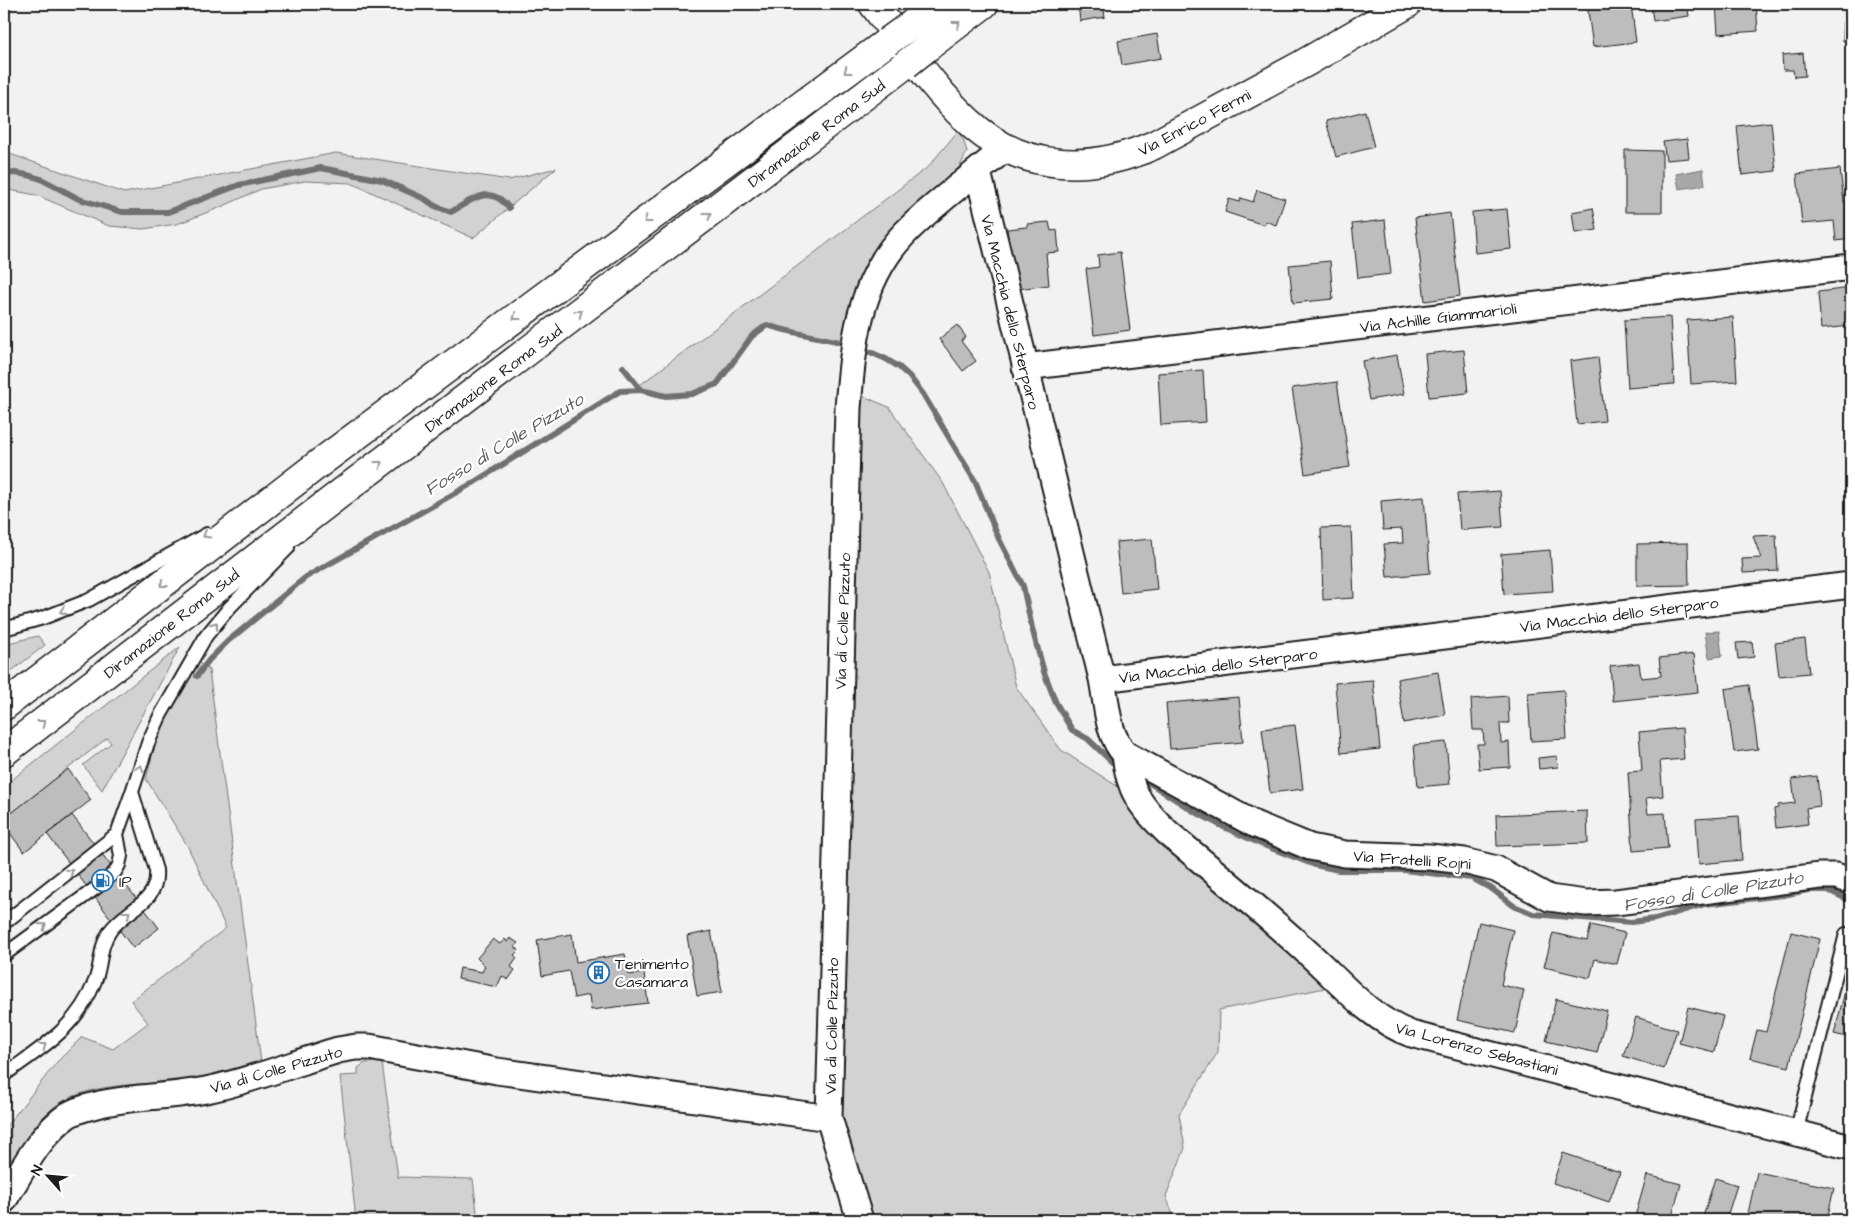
<svg xmlns="http://www.w3.org/2000/svg" width="1855" height="1224" font-family="'Architects Daughter',sans-serif">
	<rect width="100%" height="100%" fill="#f2f2f2"/>
	<filter id="ink" filterUnits="userSpaceOnUse"><feTurbulence type="fractalNoise" baseFrequency=".02" numOctaves="2"/><feDisplacementMap in="SourceGraphic" scale="10" xChannelSelector="R" yChannelSelector="G"/><feConvolveMatrix kernelMatrix="1 2 1 2 8 2 1 2 1" color-interpolation-filters="sRGB"/></filter>
	<g filter="url(#ink)">
		<!-- green -->
		<path fill="#d2d2d2" stroke="#777" d="M958,131L963,139L967,152L960,166L939,190L847,344C820,337 793,334 767,325L752,336L717,384L692,394L666,396L641,390L632,391L928,167Z
			M4,152L124,193L336,153L509,180L556,168L473,238L351,183L305,181L261,189L219,208L177,224L143,229L109,226L36,195L4,189Z
			M858,394L889,407L943,483L989,572L1016,687L1061,750L1120,788L1330,987L1219,1010L1218,1052L1179,1114L1185,1148L1166,1196L1175,1220H871L849,1148L839,1102Z
			M38,636L45,645L4,677V644Z
			M180,647L102,790L83,765L111,743L107,738L4,819V786Z
			M197,661L209,670L261,1062C231,1071 206,1077 175,1081C134,1086 88,1082 53,1108C31,1125 18,1153 4,1176V1129L57,1062L82,1037L113,1049L148,1023L131,1001L226,928L187,845L146,779L160,727Z
			M377,1062L382,1063L398,1177L473,1179L478,1220H356L340,1076L358,1075V1068L365,1063Z"/>
		<!-- water -->
		<path fill="#a8a8a8" stroke="#707070" d="M1703,169L1705,185L1679,189L1676,174Z
			M1719,631L1722,656L1709,658L1705,632Z"/>
		<g fill="none" stroke-linecap="round" stroke-linejoin="round">
			<!-- stream -->
			<path stroke="#707070" stroke-width="6" d="M4,174L15,173L28,175L41,179L79,199L122,212H168L239,185L321,168L382,180L425,199L435,206L451,212C472,200 490,183 509,208
				M861,348L886,359L899,367L910,377L923,394L975,481L999,539L1023,586L1032,628L1044,672L1056,703L1072,730L1088,739L1112,762
				M623,367L641,390
				M197,676L209,660L228,641L306,577L473,483L620,391L641,390L666,396L692,394L717,384L752,336L767,325C793,334 820,336 847,344
				M1137,775L1192,810L1224,827L1261,844L1315,865L1339,870H1404L1472,878L1492,889L1514,906L1533,914L1631,922L1655,919L1705,904L1783,895L1808,890H1828L1851,901"/>
		</g>
		<!-- building -->
		<path fill="#bdbdbd" stroke="#1c1c1c" d="M1078,4H1103L1105,17L1080,21Z
			M1587,4H1631L1636,42L1593,47Z
			M1651,4H1687L1689,16L1653,21Z
			M1716,4H1756L1758,31L1718,34Z
			M1844,13L1851,14V41H1843Z
			M1157,34L1161,58L1122,65L1118,41Z
			M1803,53L1805,76L1794,77L1793,70H1783L1782,55Z
			M1365,111L1374,147L1336,157L1326,121Z
			M1771,122L1776,171L1742,175L1737,126Z
			M1687,139L1689,158L1666,160L1663,142Z
			M1625,150L1662,151V212H1625Z
			M1840,169L1844,202L1851,201V239L1836,241L1834,221L1802,224L1797,174Z
			M1257,190L1285,199L1276,225L1265,221L1264,225L1225,212L1229,199L1240,202L1241,198L1253,202Z
			M1593,208L1597,230L1575,233L1572,212Z
			M1507,209L1511,249L1475,253L1472,212Z
			M1450,213L1460,296L1425,301L1415,218Z
			M1385,220L1391,274L1358,278L1352,224Z
			M1049,222L1051,231L1057,230L1059,252L1046,253L1049,285L1017,289L1013,277L1007,229L1027,227V224Z
			M1120,252L1130,330L1094,335L1086,269L1099,267L1098,255Z
			M1330,261L1333,299L1293,303L1289,265Z
			M1851,288V326L1821,329L1818,292Z
			M1670,317L1674,384L1628,388L1624,320Z
			M1733,317L1737,381L1691,384L1687,320Z
			M957,325L966,337L961,341L976,361L963,371L939,339Z
			M1464,350L1468,393L1429,397L1425,354Z
			M1397,355L1404,394L1369,400L1362,361Z
			M1598,357L1605,421L1577,424L1570,361Z
			M1203,370L1206,422L1161,425L1158,373Z
			M1337,382L1350,467L1305,474L1292,388Z
			M1500,491L1503,527L1460,530L1457,494Z
			M1424,497L1430,573L1387,577L1384,544L1403,543L1402,529L1383,530L1381,501Z
			M1351,527L1354,598L1323,600L1321,528Z
			M1776,535L1778,571L1743,573L1742,559L1761,558L1753,536Z
			M1152,539L1157,589L1121,593L1116,542Z
			M1688,543L1689,585L1637,586V544Z
			M1550,550L1553,591L1504,594L1501,554Z
			M1805,639L1809,673L1779,676L1775,643Z
			M1752,642L1754,657L1738,659L1736,643Z
			M1694,654L1698,692L1613,701L1610,666L1639,663L1641,678L1661,676L1659,658Z
			M1438,672L1445,715L1404,723L1397,679Z
			M1373,680L1380,749L1341,753L1335,683Z
			M1749,685L1758,749L1734,752L1725,689Z
			M1564,690L1567,739L1531,741L1528,693Z
			M1508,696L1509,723H1500L1501,743L1509,742L1510,767L1479,769L1477,744H1484L1483,730H1473L1471,699Z
			M1239,697L1243,742L1170,749L1166,703Z
			M1295,725L1303,789L1270,793L1262,729Z
			M1682,728L1684,759L1660,761L1663,796L1646,798L1648,814L1665,813L1668,848L1633,851L1628,772L1642,771L1639,732Z
			M1446,742L1450,784L1418,787L1414,745Z
			M1557,756L1558,767L1539,769L1538,758Z
			M68,769L91,800L24,852L4,825V819Z
			M1817,776L1820,806L1806,808L1808,824L1776,828L1774,809L1778,808V805L1795,803L1792,779Z
			M1587,811L1588,843L1497,846L1496,815Z
			M72,815L159,928L133,948L47,834Z
			M1739,816L1742,860L1699,864L1696,819Z
			M1479,922L1513,930L1501,985L1524,990L1515,1033L1457,1020Z
			M1591,925L1625,933L1617,964L1595,959L1590,978L1544,967L1553,933L1587,941Z
			M711,931L722,992L697,996L687,936Z
			M1791,932L1820,939L1789,1067L1750,1058L1757,1030L1766,1032Z
			M572,934L576,962L625,954L629,975L644,973L648,1003L591,1010L589,995L574,998L569,971L542,976L537,940Z
			M510,938L518,943L515,947L519,950L514,955L517,958L511,967L515,970L508,980L502,976L497,987L458,979L460,968L482,972L485,966L477,958L493,939L500,944L505,939L507,942Z
			M1850,972H1851V1038L1834,1034Z
			M1556,999L1607,1011L1597,1053L1546,1041Z
			M1688,1007L1723,1016L1714,1052L1679,1043Z
			M1636,1017L1677,1030L1664,1069L1623,1056Z
			M1563,1153L1620,1172L1609,1202L1553,1183Z
			M1757,1172L1834,1188L1827,1220H1759L1747,1218Z
			M1647,1175L1681,1184L1671,1220H1634Z
			M1715,1178L1737,1185L1726,1220H1702Z"/>
		<g fill="none" stroke-linecap="round" stroke-linejoin="round">
			<defs>
				<path id="lane" d="M4,629L43,618L89,600L207,534
					M4,923L117,834
					M4,955L100,885L115,872L119,865L121,856L117,834L132,792
					M4,1075C42,1047 77,1028 95,981C102,964 99,947 110,931C126,908 159,904 156,870L132,792L148,743L160,716L206,636L229,608L288,548
					M1796,1133L1846,934"/>
				<path id="street" d="M978,172L1102,679L1851,585
					M1025,367L1851,267
					M1102,679C1107,704 1107,735 1125,754L1254,824L1310,847L1345,854L1430,857L1464,861L1496,869L1549,898L1586,903L1616,902L1820,876H1836L1851,881
					M1125,754C1129,792 1141,807 1168,833C1215,872 1262,911 1307,952C1340,981 1368,1018 1411,1034L1851,1147
					M4,1200C22,1171 39,1135 68,1115C78,1109 89,1107 100,1104C135,1096 171,1097 206,1090C251,1081 295,1063 338,1050L356,1047H369L497,1071L829,1118
					M860,1220L829,1118L848,408C853,346 858,282 904,234C934,203 972,177 1005,148"/>
				<path id="secondary" d="M873,4C904,44 932,88 969,122C1022,172 1091,173 1154,145L1303,64L1407,4"/>
				<path id="highway" d="M912,24L940,4
					M930,45L984,4
					M4,706L321,462L887,42
					M4,752L350,486L906,64"/>
			</defs>
			<!-- lane casing -->
			<use href="#lane" stroke="#1c1c1c" stroke-width="16"/>
			<!-- street casing -->
			<use href="#street" stroke="#1c1c1c" stroke-width="29"/>
			<!-- secondary casing -->
			<use href="#secondary" stroke="#1c1c1c" stroke-width="31"/>
			<!-- highway casing -->
			<use href="#highway" stroke="#1c1c1c" stroke-width="31"/>
			<!-- lane -->
			<use href="#lane" stroke="#fff" stroke-width="12"/>
			<!-- street -->
			<use href="#street" stroke="#fff" stroke-width="25"/>
			<!-- secondary -->
			<use href="#secondary" stroke="#fff" stroke-width="28"/>
			<!-- highway -->
			<use href="#highway" stroke="#fff" stroke-width="28"/>
			<defs>
				<path id="highway-bridge" d="M887,42L912,24
					M906,64L930,45"/>
			</defs>
			<!-- highway-bridge casing -->
			<use href="#highway-bridge" stroke="#1c1c1c" stroke-width="31" stroke-linecap="butt"/>
			<!-- highway-bridge -->
			<use href="#highway-bridge" stroke="#fff" stroke-width="28"/>
		</g>
		<!-- one-way arrows -->
		<defs><path id="oneway-chevron" d="M-2-3.5L2.5 0L-2 3.5" fill="none" stroke-width="1.6" stroke-linecap="round" stroke-linejoin="round" transform="scale(1.25)"/></defs>
		<g stroke="#999">
			<use href="#oneway-chevron" transform="translate(957 24) rotate(-38)"/>
			<use href="#oneway-chevron" transform="translate(847 71) rotate(143)"/>
			<use href="#oneway-chevron" transform="translate(708 215) rotate(-37)"/>
			<use href="#oneway-chevron" transform="translate(647 220) rotate(143)"/>
			<use href="#oneway-chevron" transform="translate(579 313) rotate(-37)"/>
			<use href="#oneway-chevron" transform="translate(516 317) rotate(143)"/>
			<use href="#oneway-chevron" transform="translate(379 464) rotate(-37)"/>
			<use href="#oneway-chevron" transform="translate(206 535) rotate(149)"/>
			<use href="#oneway-chevron" transform="translate(163 584) rotate(142)"/>
			<use href="#oneway-chevron" transform="translate(63 611) rotate(160)"/>
			<use href="#oneway-chevron" transform="translate(215 625) rotate(-52)"/>
			<use href="#oneway-chevron" transform="translate(42 723) rotate(-38)"/>
			<use href="#oneway-chevron" transform="translate(140 768) rotate(-72)"/>
			<use href="#oneway-chevron" transform="translate(70 872) rotate(-38)"/>
			<use href="#oneway-chevron" transform="translate(127 914) rotate(-38)"/>
			<use href="#oneway-chevron" transform="translate(43 926) rotate(-36)"/>
			<use href="#oneway-chevron" transform="translate(43 1046) rotate(-37)"/>
		</g>
	</g>
	<!-- icons -->
	<defs>
		<symbol id="fuel-ring" viewBox="-11 -11 22 22"><circle r="9.5" fill="#fff" stroke="#1f6fb2" stroke-width="1.5"/><path d="M-5.5-6h7V0h2V4h1.3V-2.5L3-4.5l.8-.8L6-3V5H2.5V1h-1V6h-7ZM-4.2-4.7v3.2H.2V-4.7Z" fill="#1f6fb2"/></symbol>
		<symbol id="building-ring" viewBox="-11 -11 22 22"><circle r="9.5" fill="#fff" stroke="#1f6fb2" stroke-width="1.5"/><path d="M-4-6H4V6H1V3H-1V6H-4ZM-2.5-4.3h1.7v1.8h-1.7ZM.8-4.3h1.7v1.8H.8ZM-2.5-1h1.7V.8h-1.7ZM.8-1h1.7V.8H.8Z" fill="#1f6fb2"/></symbol>
	</defs>
	<g fill-rule="evenodd">
		<use href="#fuel-ring" x="90" y="868" width="25" height="25"/>
		<use href="#building-ring" x="586" y="960" width="25" height="25"/>
	</g>
	<g text-anchor="middle" stroke-width="4.5" stroke-linejoin="round" paint-order="stroke">
		<!-- street labels -->
		<g font-size="16" fill="#1c1c1c" stroke="#fff">
			<text transform="translate(1194 122) rotate(-28)" y="6">Via Enrico Fermi</text>
			<text transform="translate(816 133) rotate(-37)" y="6">Diramazione Roma Sud</text>
			<text transform="translate(1011 312) rotate(76)" y="6">Via Macchia dello Sterparo</text>
			<text transform="translate(1438 317) rotate(-7)" y="6">Via Achille Giammarioli</text>
			<text transform="translate(493 378) rotate(-37)" y="6">Diramazione Roma Sud</text>
			<text transform="translate(1619 614) rotate(-7)" y="6">Via Macchia dello Sterparo</text>
			<text transform="translate(842 621) rotate(-88)" y="6">Via di Colle Pizzuto</text>
			<text transform="translate(171 623) rotate(-38)" y="6">Diramazione Roma Sud</text>
			<text transform="translate(1218 665) rotate(-7)" y="6">Via Macchia dello Sterparo</text>
			<text transform="translate(1412 859) rotate(4)" y="6">Via Fratelli Rojni</text>
			<text transform="translate(831 1026) rotate(-89)" y="6">Via di Colle Pizzuto</text>
			<text transform="translate(1477 1048) rotate(15)" y="6">Via Lorenzo Sebastiani</text>
			<text transform="translate(276 1069) rotate(-16)" y="6">Via di Colle Pizzuto</text>
		</g>
		<!-- poi labels -->
		<g font-size="16" fill="#1c1c1c" stroke="#fff" text-anchor="start">
			<text x="119" y="887">IP</text>
			<text x="615" y="969">Tenimento<tspan x="615" dy="18">Casamara</tspan></text>
		</g>
		<!-- water labels -->
		<g font-size="18" font-style="italic" fill="#5b5b5b" stroke="#fff">
			<text transform="translate(504 444) rotate(-31)" y="6">Fosso di Colle Pizzuto</text>
			<text transform="translate(1713 891) rotate(-9)" y="6">Fosso di Colle Pizzuto</text>
		</g>
	</g>
	<!-- margin -->
	<rect width="1855" height="1224" fill="none" stroke="#fff" stroke-width="20"/>
	<rect x="10" y="10" width="1835" height="1204" fill="none" stroke="#1c1c1c" stroke-width="2" filter="url(#ink)"/>
	<!-- north arrow -->
	<g transform="translate(48 1176) rotate(297)" stroke="#ffffff" stroke-width="4" paint-order="stroke">
	<path d="M0-4L9 19L0 12L-9 19Z" fill="#1c1c1c"/>
	<text y="-8" font-size="14" font-weight="bold" text-anchor="middle" fill="#1c1c1c">N</text>
	</g>
</svg>
